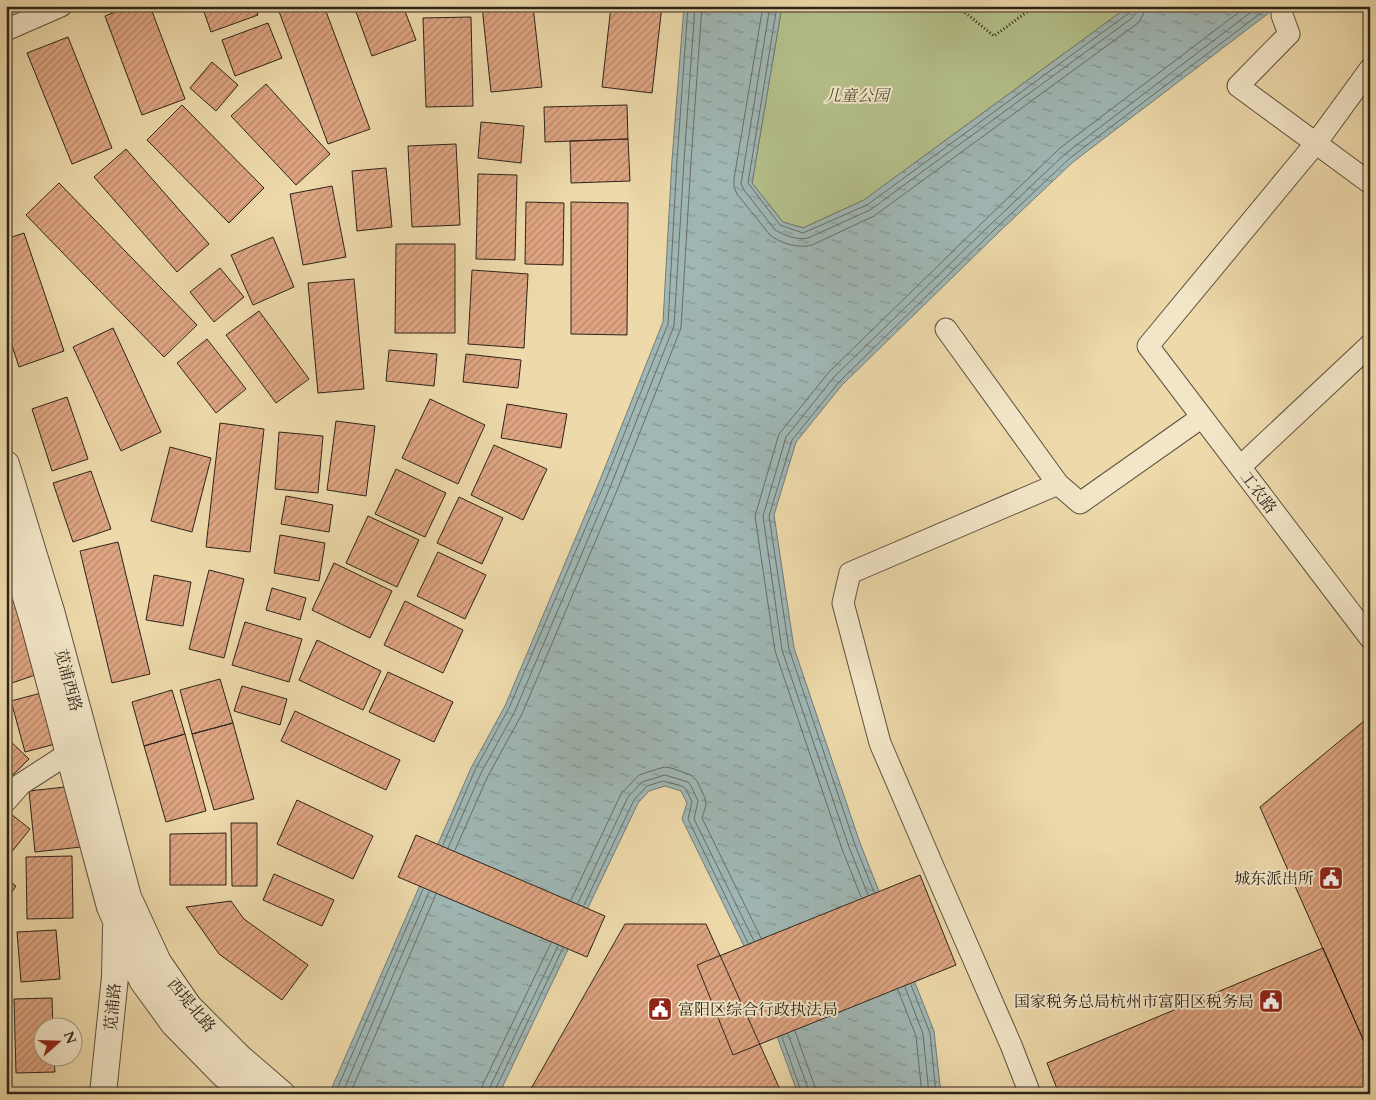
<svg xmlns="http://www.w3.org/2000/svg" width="1376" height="1100" font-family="Cardo,'Noto Serif SC',serif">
	<defs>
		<pattern id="water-ripples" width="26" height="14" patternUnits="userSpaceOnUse" patternTransform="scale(1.25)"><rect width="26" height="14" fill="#a0b7b5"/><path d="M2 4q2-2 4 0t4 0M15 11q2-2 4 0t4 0" fill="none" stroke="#839592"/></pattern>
		<pattern id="building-hatch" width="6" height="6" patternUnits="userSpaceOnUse" patternTransform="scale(1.25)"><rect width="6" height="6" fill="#dfa582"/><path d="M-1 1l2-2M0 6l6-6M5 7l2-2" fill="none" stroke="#b5866a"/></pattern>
	</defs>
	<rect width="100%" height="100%" fill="#edd9aa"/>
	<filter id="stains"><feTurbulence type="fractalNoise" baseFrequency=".004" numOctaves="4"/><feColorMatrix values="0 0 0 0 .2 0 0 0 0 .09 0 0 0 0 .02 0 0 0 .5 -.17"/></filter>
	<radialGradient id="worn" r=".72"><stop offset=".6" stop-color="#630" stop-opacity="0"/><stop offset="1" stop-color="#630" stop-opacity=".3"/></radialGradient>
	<!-- green -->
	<path fill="#b4c08b" stroke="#707252" d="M782,6H1129L864,200L803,228L783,222L752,183Z"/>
	<!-- water -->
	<path fill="url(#water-ripples)" stroke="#727c77" d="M684,6H782L752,183L783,222L803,228L864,200L1129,6H1278L1073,162L1000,231L842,385L796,442L774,515L794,648L860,843L934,1031L941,1094H798L744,946L682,819L687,803L681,791L665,786L649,791L638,803L499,1094H331L333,1085L471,768L505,706L600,480L663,322L672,160Z"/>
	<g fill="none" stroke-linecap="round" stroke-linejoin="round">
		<!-- shore -->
		<path stroke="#666e68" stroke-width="1" d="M763,6L734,179V187L737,194L770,235C780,243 799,249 812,245L874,216L1138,23L1143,15L1145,6
			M770,6L741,184L744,190L775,230C784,235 799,241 808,238L870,210L1132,18L1137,12V6
			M777,6L748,183L780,225L803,233L867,205L1129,13L1131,10V6
			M443,845L475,770L509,708L605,482L668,324L677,160L688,6
			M448,848L481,773L515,711L611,485L674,326L684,161L695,6
			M455,850L488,776L522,714L618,488L681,328L691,161L702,6
			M874,892L855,845L789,649L769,516L792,440L839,382L996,228L1070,158L1270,6
			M868,895L849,847L782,650L763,516L786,437L834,377L992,223L1065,154L1259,6
			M861,897L842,849L775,651L755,516L779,434L829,372L987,218L1060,148L1247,6
			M571,900L621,794L639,775L664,767L671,768L691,775L697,781L705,798L706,805L702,818L761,938
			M578,903L628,797L642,782L665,775L688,782L691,786L698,801L694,819L754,941
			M584,905L634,800L647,786L663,781L682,786L686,789L692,802L688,819L748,943
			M911,985L930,1033L936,1094
			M905,987L923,1034L929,1094
			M898,990L916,1036L922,1094
			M795,1031L815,1087L816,1094
			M788,1034L808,1088V1094
			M782,1037L802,1094
			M336,1094L338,1087L423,889
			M342,1094L429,892
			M350,1094L436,894
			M481,1094L483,1084L551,943
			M489,1094L490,1087L558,946
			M495,1094V1090L563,948"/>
	</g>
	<!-- building -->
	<path fill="url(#building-hatch)" stroke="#2c241a" d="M131,6H150L185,99L142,115L105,16Z
		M202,6H255L258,15L211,32Z
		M277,6H324L370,129L328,144Z
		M361,6H403L416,40L372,56L355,9Z
		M482,6H533L542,87L491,92Z
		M611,6H662L652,93L602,87Z
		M471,17L473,106L426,107L423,18Z
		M268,23L282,58L235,76L222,40Z
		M68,37L112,148L72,164L27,53Z
		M212,62L238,85L216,111L190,88Z
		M266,84L330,154L296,185L231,116Z
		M182,105L264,188L229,223L147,140Z
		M627,105L628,139L545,142L544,107Z
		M481,122L524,126L521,163L478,158Z
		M628,139L630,181L571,183L570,141Z
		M456,144L460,225L412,227L408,146Z
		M126,149L209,244L177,272L94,177Z
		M6,158L12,173L6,175Z
		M386,168L392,227L357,231L352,171Z
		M478,174L517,175L515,260L476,259Z
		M59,183L197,325L164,357L26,215Z
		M332,186L346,257L303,265L290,194Z
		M526,202L564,203L563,265L525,264Z
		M571,202L628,203L627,335L571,334Z
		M24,233L64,351L19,367L6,327V239Z
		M273,237L294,287L253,305L231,255Z
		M396,244H455V333H395Z
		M220,268L244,297L214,322L190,292Z
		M472,270L528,274L524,348L468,344Z
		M354,279L364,389L318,393L308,283Z
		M259,311L309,379L276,403L226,335Z
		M113,328L161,432L121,451L73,347Z
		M207,339L246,389L216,413L177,363Z
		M389,350L437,354L434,386L386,381Z
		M466,354L521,360L518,388L463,382Z
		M67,397L88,459L52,471L32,409Z
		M430,399L485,425L458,484L402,458Z
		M507,404L567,414L561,448L501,438Z
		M336,421L375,426L366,496L327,490Z
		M220,423L264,429L250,552L206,547Z
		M279,432L323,436L318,493L275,489Z
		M494,445L547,469L523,520L471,495Z
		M170,447L211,458L192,532L151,521Z
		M396,469L446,493L425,537L375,514Z
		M91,471L111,529L73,542L53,483Z
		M286,496L333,505L329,532L281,524Z
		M459,497L503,518L482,564L437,543Z
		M368,516L419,540L397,587L346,563Z
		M280,535L325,543L319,581L274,573Z
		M118,542L150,674L112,683L80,551Z
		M438,552L486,575L465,619L417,596Z
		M334,563L392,591L370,638L312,610Z
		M6,564L41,673L6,685Z
		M209,570L244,579L224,658L189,649Z
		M154,575L191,582L183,626L146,620Z
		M272,588L306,598L300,620L266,610Z
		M405,601L463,630L443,673L384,645Z
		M245,622L302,639L289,682L232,665Z
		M317,640L381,671L363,710L299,680Z
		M388,672L453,702L434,742L369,712Z
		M220,679L233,723L192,734L180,690Z
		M242,686L287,699L280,725L234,711Z
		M172,690L185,734L144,746L132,702Z
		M45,692L59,743L25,752L11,701Z
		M295,711L400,760L386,790L281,741Z
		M1370,716V1055L1260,807Z
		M233,723L254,799L214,810L192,734Z
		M185,734L206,811L166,822L144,746Z
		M6,737L29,759L6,782Z
		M74,786L81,847L35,852L29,791Z
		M297,800L373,836L353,879L277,844Z
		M11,814L30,829L6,859V820Z
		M231,823H257V886H232Z
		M226,833V885H170V834Z
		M416,835L605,916L587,957L398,877Z
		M72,856L73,918L27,919L26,857Z
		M274,874L334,900L322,926L263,900Z
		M920,875L956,965L733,1055L697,965Z
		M6,879L16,886L6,901Z
		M231,901L244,919L308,965L282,1000L219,954L186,907Z
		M625,924H706L782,1094H528Z
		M56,930L60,979L21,982L17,932Z
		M1323,948L1370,1055V1094H1059L1047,1063Z
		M52,998L53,1028H42V1058H54L55,1072L16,1073L14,999Z"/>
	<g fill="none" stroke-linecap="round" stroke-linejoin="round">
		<defs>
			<path id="minor" d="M1282,15L1289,34L1238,86L1370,183
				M6,30L61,6
				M1370,69L1316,143L1148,346L1370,638
				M946,329L1058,484L850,573L843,603L880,743L935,871L1011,1045L1030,1094
				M1240,467L1370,345
				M1058,484L1080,503L1202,417
				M6,801L21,784L69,753"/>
			<path id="tertiary" d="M6,464L51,611L128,897L158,962L189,1007L239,1057L282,1094
				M6,531L33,620L110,907L142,980L174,1024L223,1074L246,1094
				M103,1094L115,977L116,928"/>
		</defs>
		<!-- minor casing -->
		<use href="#minor" stroke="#5c513e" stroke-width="23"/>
		<!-- tertiary casing -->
		<use href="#tertiary" stroke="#5c513e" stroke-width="28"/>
		<!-- path -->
		<path stroke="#2c241a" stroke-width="3" stroke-dasharray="1 2.5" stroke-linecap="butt" d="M957,6L994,36L1035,6"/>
		<!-- minor -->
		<use href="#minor" stroke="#f3e6c8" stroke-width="21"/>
		<!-- tertiary -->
		<use href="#tertiary" stroke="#f3e6c8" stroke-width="26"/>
	</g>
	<!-- icons -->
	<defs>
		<symbol id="civic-square" viewBox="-11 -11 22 22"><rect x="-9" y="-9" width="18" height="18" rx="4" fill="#8f2418" stroke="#f3e6c8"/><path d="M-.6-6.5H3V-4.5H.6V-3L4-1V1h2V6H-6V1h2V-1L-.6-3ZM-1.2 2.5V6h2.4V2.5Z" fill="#fff"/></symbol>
	</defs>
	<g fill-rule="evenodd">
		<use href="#civic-square" x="1317" y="864" width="28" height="28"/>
		<use href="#civic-square" x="1257" y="987" width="28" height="28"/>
		<use href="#civic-square" x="646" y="995" width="28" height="28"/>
	</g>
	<g text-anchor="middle" stroke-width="4" stroke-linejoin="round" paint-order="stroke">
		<!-- park labels -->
		<g font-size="16" font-style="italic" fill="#4e4b36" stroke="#f3e6c8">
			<text x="857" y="101">儿童公园</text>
		</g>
		<!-- street labels -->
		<g font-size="16" fill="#2c241a" stroke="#f3e6c8">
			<text transform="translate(1259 492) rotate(53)" y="6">工农路</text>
			<text transform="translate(69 680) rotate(75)" y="6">苋浦西路</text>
			<text transform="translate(192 1005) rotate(50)" y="6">西堤北路</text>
			<text transform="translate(112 1007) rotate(-85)" y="6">苋浦路</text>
		</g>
		<!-- poi labels -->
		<g font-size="16" fill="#2c241a" stroke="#f3e6c8" text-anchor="end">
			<text x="1314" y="884">城东派出所</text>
			<text x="1254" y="1007">国家税务总局杭州市富阳区税务局</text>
			<text x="678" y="1015" text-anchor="start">富阳区综合行政执法局</text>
		</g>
	</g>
	<!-- margin -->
	<rect width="1376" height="1100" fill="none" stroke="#edd9aa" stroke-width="25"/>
	<rect x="8" y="8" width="1361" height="1085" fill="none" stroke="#2c241a" stroke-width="2.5"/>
	<rect x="12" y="12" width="1351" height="1075" fill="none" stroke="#2c241a"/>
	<!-- north arrow -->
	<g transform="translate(58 1042) rotate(70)"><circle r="24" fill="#f3e6c8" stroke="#a39882"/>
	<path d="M0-4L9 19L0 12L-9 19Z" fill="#8f2418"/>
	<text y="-8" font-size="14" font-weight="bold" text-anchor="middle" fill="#2c241a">N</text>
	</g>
	<rect width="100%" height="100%" filter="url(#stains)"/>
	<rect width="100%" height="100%" fill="url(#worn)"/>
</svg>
